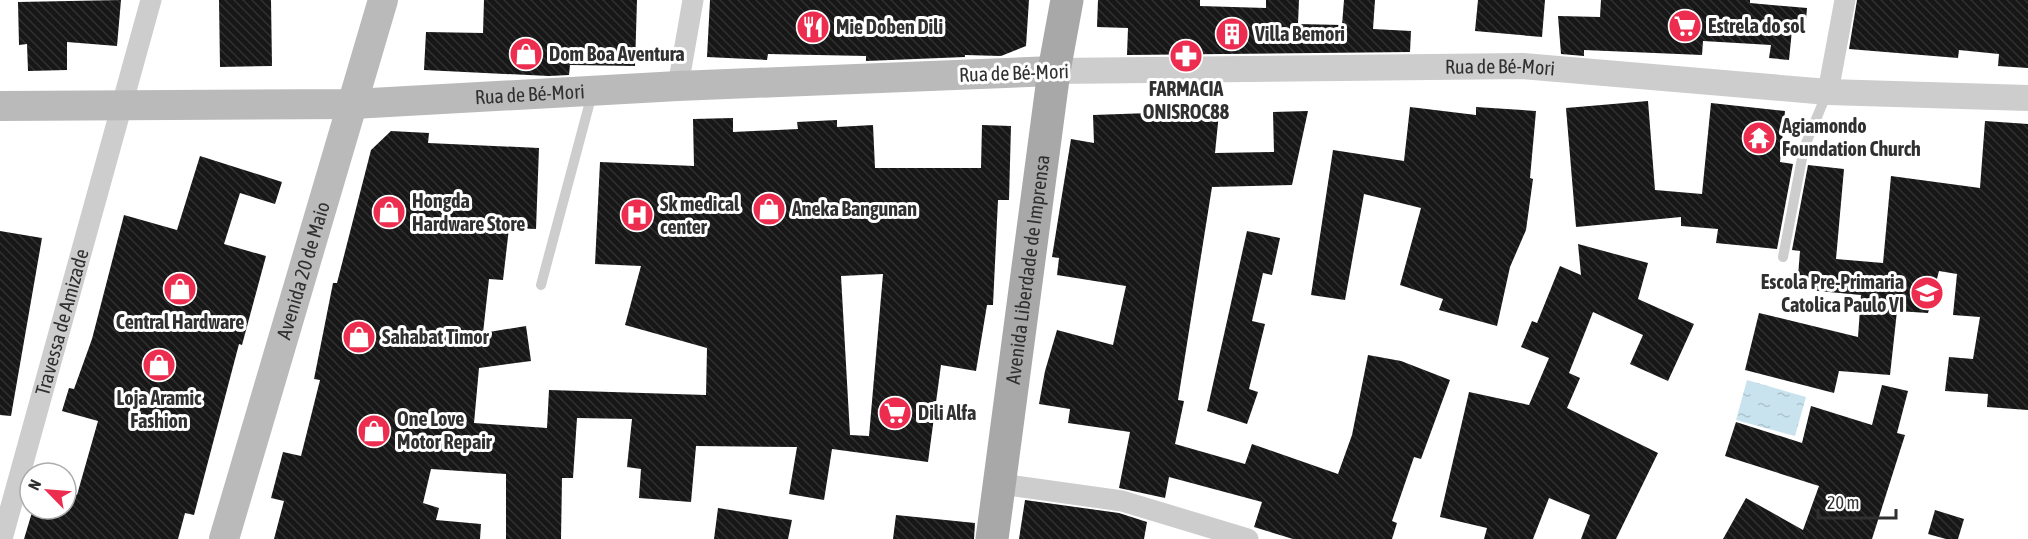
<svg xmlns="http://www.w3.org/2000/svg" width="2028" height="539" font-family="'Asap Condensed',sans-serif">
	<defs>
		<pattern id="water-ripples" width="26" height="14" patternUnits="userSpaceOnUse" patternTransform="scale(1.5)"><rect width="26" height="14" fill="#c9e3ee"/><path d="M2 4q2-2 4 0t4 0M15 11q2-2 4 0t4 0" fill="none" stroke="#adc3cc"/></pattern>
		<pattern id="building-back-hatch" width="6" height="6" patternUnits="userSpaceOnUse" patternTransform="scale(1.5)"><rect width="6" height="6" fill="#171717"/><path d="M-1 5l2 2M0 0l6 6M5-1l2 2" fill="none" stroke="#303030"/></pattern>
	</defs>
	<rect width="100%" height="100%" fill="#fff"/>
	<!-- water -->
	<path fill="url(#water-ripples)" d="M1747,380L1806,397L1795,436L1736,420Z"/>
	<!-- building -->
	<path fill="url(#building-back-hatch)" fill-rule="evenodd" d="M121,0L117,46L67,42V70L28,71L27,44L19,45L18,2Z
		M219,0H271L272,66L220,67Z
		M484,0H637L635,66L570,65L569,75L549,76L424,70L426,32L483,33Z
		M710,0H1029L1026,46L1001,56L965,55V57L866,61V56L768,54L767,60L707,57Z
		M1098,0H1200V6L1266,8V0H1299L1298,24L1342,25L1344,0H1375L1373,29L1411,31L1410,52L1127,55L1128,28L1097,27Z
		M1478,0H1545L1542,37L1475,31Z
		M1601,0H1750V3L1807,8L1805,31L1792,30L1789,60L1769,58L1771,45L1703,41L1702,55L1584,50V56L1561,54L1558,16L1600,17Z
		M1857,0H2028V68L1998,66L1999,54L1959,50L1958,58L1849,49Z
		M1648,101L1655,190L1702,194L1711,103L1785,111L1780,162L1793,164L1777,249L1716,243L1718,229L1681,226V217L1576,227L1566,108Z
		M1410,107L1476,115V107L1536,111L1530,178L1533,179L1526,230L1510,267L1497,326L1439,310L1443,299L1400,285L1421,208L1364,194L1345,300L1311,295L1333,150L1404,161Z
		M1178,109L1219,113L1215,153L1274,152L1273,112L1308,111L1292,185L1212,187L1178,400L1184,401L1175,444L1245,464L1252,444L1338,474L1352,435L1368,355L1401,361L1450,380L1421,459L1414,457L1392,521L1397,523L1392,539H1293L1254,527L1262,502L1169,477L1165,498L1119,488L1130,432L1068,423L1070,409L1039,404L1045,371L1057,330L1113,345L1126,286L1057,275L1059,258L1052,257L1071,139L1094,143L1093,115L1178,112Z
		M733,118V132L798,129L797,122L837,120V127L873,125L875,168H981L982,125L1011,126L1009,200H998L993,305H987L976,371L941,365L928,462L832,449L824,500L789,494L797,447L696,446L691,502L639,498L641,469L627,467L632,419L577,418L573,478H562L561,539H506V474L431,469L423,503L439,508L436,520L481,524L480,539H274L284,501L271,498L283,452L301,456L320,380L314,379L333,283H337L371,150L391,131L429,133L428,143L539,148L536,229L509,228L503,280L489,279L483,333L526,326L531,361L479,368L474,423L547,428L549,390L706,395L707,348L625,325L641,266L595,264L600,162L694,166L693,119ZM883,274L869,436L850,435L841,276Z
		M1985,121L2028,124V410L1987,407L1988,394L1945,391L1949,357L1973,359L1980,317L1953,315L1957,274L1939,271L1928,313L1897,311L1890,375L1839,371L1834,393L1745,370L1759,313L1858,337L1861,295L1797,289L1800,251L1792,250L1808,165L1844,169L1836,259L1883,263L1891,176L1980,188Z
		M200,156L282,182L275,204L240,193L224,244L266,256L242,345L239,344L194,515L185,513L178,539H24L33,509H66V492L77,495L98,421L62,411L69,388L74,389L92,339L124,215L177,230Z
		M0,231L42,238L11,416L0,415Z
		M1247,231L1280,238L1272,275L1263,273L1252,321L1265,324L1249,389L1258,392L1247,424L1207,411Z
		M1578,244L1648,263L1638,299L1694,324L1668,381L1630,364L1643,335L1593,312L1569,373L1580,378L1567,408L1658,453L1616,539H1581L1590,515L1549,498L1533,539H1484L1487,528L1440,517L1469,392L1529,405L1549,358L1521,347L1532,321L1537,323L1560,266L1581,275Z
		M1882,385L1908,391L1897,433L1905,435L1872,539H1723L1746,498L1803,530L1819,486L1725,456L1736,422L1802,443L1811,406L1872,425Z
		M1025,500L1119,513L1147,522L1144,539H1019Z
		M718,508L792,520L788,539H714Z
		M1935,510L1964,519L1958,539H1946L1928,534Z
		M896,515L975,523L974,539H893Z"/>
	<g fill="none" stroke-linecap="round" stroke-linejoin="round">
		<!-- service -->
		<path stroke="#cdcdcd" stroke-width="10" d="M1783,257L1804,148L1827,93
			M541,285L592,94"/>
		<!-- minor -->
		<g stroke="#cdcdcd" stroke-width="21">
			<path d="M678,86L693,0"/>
			<path d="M1828,92L1845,0"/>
			<path d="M1001,484L1122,501L1248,539"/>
			<path id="s1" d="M2,539L151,0"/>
		</g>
		<!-- tertiary -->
		<path stroke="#cdcdcd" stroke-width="26" id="s2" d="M1054,71L1523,66L1828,92L2028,98"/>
		<!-- secondary -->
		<g stroke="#bababa" stroke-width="30">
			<path id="s3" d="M0,106L353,104L678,86L1054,71"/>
			<path id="s4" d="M224,539L383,0"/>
		</g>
		<!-- primary -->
		<path stroke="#a8a8a8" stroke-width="33" id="s5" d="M992,539L1054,71L1067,0"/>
	</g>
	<!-- icons -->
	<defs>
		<symbol id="supermarket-disc" viewBox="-11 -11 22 22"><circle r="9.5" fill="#ec2d4f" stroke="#fff"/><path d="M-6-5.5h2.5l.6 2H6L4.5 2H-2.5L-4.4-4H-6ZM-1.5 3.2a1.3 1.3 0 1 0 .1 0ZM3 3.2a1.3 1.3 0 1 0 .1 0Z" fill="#fff"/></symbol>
		<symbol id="restaurant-disc" viewBox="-11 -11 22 22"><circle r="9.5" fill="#ec2d4f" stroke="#fff"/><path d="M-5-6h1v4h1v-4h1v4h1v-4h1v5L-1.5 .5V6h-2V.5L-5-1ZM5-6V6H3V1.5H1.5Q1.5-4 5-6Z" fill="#fff"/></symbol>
		<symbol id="building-disc" viewBox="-11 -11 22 22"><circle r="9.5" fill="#ec2d4f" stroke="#fff"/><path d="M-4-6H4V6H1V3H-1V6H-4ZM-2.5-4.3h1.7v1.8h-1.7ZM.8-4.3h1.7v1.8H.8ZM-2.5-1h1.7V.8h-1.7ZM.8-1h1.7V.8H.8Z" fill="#fff"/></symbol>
		<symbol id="shop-disc" viewBox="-11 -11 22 22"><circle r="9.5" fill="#ec2d4f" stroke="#fff"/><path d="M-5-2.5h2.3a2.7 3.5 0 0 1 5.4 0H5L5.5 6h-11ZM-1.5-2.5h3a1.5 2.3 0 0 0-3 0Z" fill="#fff"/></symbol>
		<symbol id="pharmacy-disc" viewBox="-11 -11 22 22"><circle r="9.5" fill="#ec2d4f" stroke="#fff"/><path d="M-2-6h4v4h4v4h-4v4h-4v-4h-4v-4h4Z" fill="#fff"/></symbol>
		<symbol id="temple-disc" viewBox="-11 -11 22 22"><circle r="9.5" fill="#ec2d4f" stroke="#fff"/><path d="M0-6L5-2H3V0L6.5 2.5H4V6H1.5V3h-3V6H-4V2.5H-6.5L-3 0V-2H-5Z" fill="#fff"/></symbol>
		<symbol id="hospital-disc" viewBox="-11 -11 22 22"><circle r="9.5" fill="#ec2d4f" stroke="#fff"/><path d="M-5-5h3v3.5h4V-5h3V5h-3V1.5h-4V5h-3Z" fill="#fff"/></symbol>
		<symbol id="school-disc" viewBox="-11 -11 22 22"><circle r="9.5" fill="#ec2d4f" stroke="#fff"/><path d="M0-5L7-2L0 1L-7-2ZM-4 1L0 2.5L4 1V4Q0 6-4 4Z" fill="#fff"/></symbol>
	</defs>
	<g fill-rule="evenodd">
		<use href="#supermarket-disc" x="1666" y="7" width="38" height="38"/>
		<use href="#restaurant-disc" x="794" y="8" width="38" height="38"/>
		<use href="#building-disc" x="1213" y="15" width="38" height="38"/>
		<use href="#shop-disc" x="507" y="35" width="38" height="38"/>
		<use href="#pharmacy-disc" x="1167" y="37" width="38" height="38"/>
		<use href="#temple-disc" x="1740" y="119" width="38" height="38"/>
		<use href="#shop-disc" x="750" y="190" width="38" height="38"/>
		<use href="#shop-disc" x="370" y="193" width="38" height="38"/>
		<use href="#hospital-disc" x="618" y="196" width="38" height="38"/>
		<use href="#shop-disc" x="161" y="270" width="38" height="38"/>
		<use href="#school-disc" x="1908" y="274" width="38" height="38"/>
		<use href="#shop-disc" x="340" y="318" width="38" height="38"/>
		<use href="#shop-disc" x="140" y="346" width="38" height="38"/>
		<use href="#supermarket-disc" x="876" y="394" width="38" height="38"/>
		<use href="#shop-disc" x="355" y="412" width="38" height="38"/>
	</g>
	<g text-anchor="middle" stroke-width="6" stroke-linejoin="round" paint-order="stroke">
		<!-- poi labels -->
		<g font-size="20" font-weight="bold" fill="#303030" stroke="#fff" text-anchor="start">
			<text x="1708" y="33">Estrela do sol</text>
			<text x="836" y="34">Mie Doben Dili</text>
			<text x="1255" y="41">Villa Bemori</text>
			<text x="549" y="61">Dom Boa Aventura</text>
			<text x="1186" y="96" text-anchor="middle">FARMACIA<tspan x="1186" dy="23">ONISROC88</tspan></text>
			<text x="1782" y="133">Agiamondo<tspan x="1782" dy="23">Foundation Church</tspan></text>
			<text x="412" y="208">Hongda<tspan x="412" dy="23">Hardware Store</tspan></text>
			<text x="660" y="211">Sk medical<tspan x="660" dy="23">center</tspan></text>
			<text x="792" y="216">Aneka Bangunan</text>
			<text x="1904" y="289" text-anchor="end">Escola Pre-Primaria<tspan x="1904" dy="23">Catolica Paulo VI</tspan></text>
			<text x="180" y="329" text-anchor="middle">Central Hardware</text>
			<text x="382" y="344">Sahabat Timor</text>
			<text x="159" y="405" text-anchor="middle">Loja Aramic<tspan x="159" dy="23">Fashion</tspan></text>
			<text x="918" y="420">Dili Alfa</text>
			<text x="397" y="426">One Love<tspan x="397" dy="23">Motor Repair</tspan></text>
		</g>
		<!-- street labels -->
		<g font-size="20" fill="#303030" stroke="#fff">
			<text dy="7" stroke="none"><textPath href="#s2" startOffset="446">Rua de Bé-Mori</textPath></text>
			<text transform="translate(1014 73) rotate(-2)" y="7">Rua de Bé-Mori</text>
			<text dy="7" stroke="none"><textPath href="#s3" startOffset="530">Rua de Bé-Mori</textPath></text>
			<text dy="7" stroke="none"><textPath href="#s5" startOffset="272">Avenida Liberdade de Imprensa</textPath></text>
			<text dy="7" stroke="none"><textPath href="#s4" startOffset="280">Avenida 20 de Maio</textPath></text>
			<text dy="7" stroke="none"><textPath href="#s1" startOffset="225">Travessa de Amizade</textPath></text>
		</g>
	</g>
	<!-- north arrow -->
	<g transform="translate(48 491) rotate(295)"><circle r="28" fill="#ffffff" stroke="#acacac" stroke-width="1.5"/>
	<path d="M0-4.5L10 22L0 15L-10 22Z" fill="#ec2d4f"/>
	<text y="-9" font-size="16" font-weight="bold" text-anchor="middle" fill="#303030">N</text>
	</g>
	<!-- scale -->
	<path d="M1818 509v9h78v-9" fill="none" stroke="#303030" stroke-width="3"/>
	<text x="1827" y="509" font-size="18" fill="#303030" stroke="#ffffff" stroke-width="4.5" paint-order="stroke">20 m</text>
</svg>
